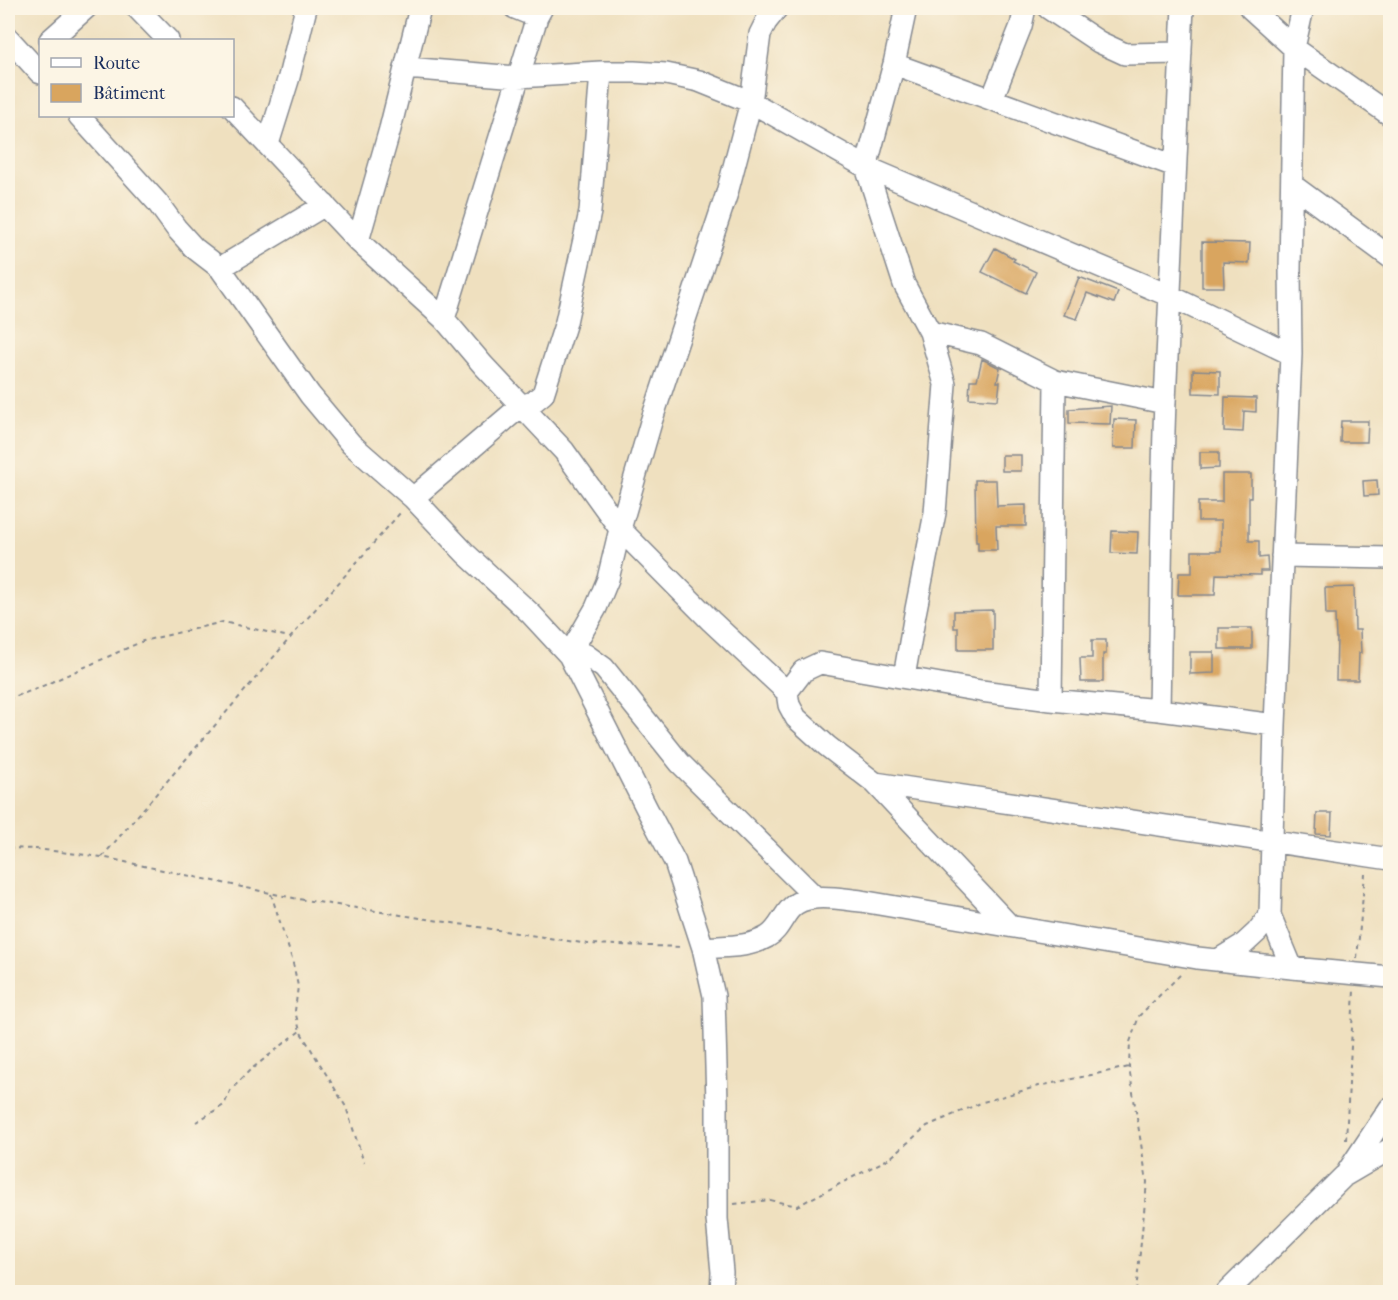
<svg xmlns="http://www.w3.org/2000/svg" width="1398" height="1300" font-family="'IM FELL French Canon',serif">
	<rect width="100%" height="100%" fill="#fcf5e5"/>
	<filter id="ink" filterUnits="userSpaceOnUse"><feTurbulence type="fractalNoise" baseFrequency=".0167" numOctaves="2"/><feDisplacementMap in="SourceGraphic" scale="12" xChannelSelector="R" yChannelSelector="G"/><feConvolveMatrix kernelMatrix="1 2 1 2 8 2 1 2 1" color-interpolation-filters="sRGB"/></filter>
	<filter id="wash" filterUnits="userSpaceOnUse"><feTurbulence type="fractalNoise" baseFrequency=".008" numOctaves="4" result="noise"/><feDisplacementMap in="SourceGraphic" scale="24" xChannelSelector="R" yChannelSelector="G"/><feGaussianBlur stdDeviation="1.35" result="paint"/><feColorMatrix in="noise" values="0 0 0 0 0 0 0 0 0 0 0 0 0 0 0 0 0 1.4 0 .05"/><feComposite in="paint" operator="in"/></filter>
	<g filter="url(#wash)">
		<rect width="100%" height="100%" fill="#efe0bf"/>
		<g id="blocks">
			<!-- building -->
			<path fill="#d9a55e" d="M1202,242L1250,243L1249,263L1223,262L1224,287H1202Z
				M995,248L1015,259L1013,261L1036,272L1026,293L982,272Z
				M1079,277L1118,292L1114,303L1087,293L1077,319L1064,315Z
				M982,359L1000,368L997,382H1000L998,400L969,398L970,380H977Z
				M1193,370L1220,371V394L1193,393Z
				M1225,397L1256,398V412L1244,411L1243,432L1224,431Z
				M1111,406L1110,424L1069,423V409Z
				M1114,419L1136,420L1135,448H1113Z
				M1341,421H1368L1367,442H1340Z
				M1200,452H1219V468L1200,469Z
				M1002,455H1021V471H1002Z
				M1222,474H1251V497H1249V541H1259V558L1267,557L1268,571H1260V575L1216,574L1215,595H1178L1179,573H1192V551H1221V521H1198V502H1222Z
				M975,480H996L997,506L1026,505V526H996L997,550H978V542H976Z
				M1377,480L1378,495L1364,496L1363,481Z
				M1112,531L1138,532L1137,554L1111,553Z
				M1354,587L1355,630H1360L1361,653H1359L1358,680H1336L1337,638H1336L1335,615H1326L1325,588Z
				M993,610V650H958V628H954V611Z
				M1219,628H1252V649H1219Z
				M1092,640H1106V654H1103V682H1081L1080,658H1092Z
				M1190,652H1214V673L1190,674Z
				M1317,813H1332L1331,835L1316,834Z"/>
		</g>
	</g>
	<g filter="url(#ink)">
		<use href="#blocks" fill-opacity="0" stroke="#85888e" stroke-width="1.5"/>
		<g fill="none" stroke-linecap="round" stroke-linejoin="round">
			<defs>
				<path id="minor" d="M137,8L168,40
					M515,8L537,17L542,8
					M777,8L766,22L760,34L751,102L727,193L651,422L620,529L711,621L787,692
					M1048,8L1099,42L1125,54L1181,53
					M1250,8L1294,48L1390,115
					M8,38L40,73
					M50,40L86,8
					M894,64L1175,166
					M406,68L518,77L601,72H634L666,74L699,81L751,102L866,167L1170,296L1291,354
					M992,99L1021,26L1025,8
					M232,107L358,241L444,319L483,365L564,451L620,529L608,579L596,608L569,655
					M79,116L157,202L176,228L194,248L220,268L310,395L351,444L413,498L466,554L531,614L569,655L647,809L675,862L703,948L714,996L717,1102V1219L722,1272L721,1292
					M268,144L289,77L306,8
					M1292,185L1390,257
					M358,241L390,129L420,8
					M220,268L325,205
					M444,319L537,17
					M930,332L981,344L1055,381L1165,403
					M413,498L521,406L533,402L543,394L566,322L590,212L601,72
					M1282,556L1390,558
					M572,649L586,655L604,668L680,763L815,897
					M904,677L915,614L935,513L945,384L930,332L904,284L866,167L894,64L906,8
					M1051,700L1055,381
					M1159,710C1161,607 1161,504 1165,402C1170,270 1176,139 1183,8
					M1275,725L1159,710L1051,700L981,691L820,663L803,671L787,692L789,705L796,718L827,746L875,783L1390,859
					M875,783L1009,925
					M703,948C724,946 748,948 767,937C778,931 782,918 790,909C805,891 840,899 861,901L1197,958L1292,968L1390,977
					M1218,960L1244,944L1257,932L1270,915
					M1292,968L1270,915L1275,725L1291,354L1290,270L1294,48L1303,8
					M1348,1171L1390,1108
					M1227,1292L1344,1176L1390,1149"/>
			</defs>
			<!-- minor casing -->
			<use href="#minor" stroke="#85888e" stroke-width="24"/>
			<!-- path -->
			<path stroke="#85888e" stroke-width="2" stroke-dasharray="4.5 4.5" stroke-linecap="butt" d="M8,699L36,689L143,641L223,622L289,637
				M8,848L36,849L102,857L298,899L588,944L683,947
				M102,857L290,638L401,512
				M271,894L292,959L298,986L295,1011L300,1031L346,1107L364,1163
				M1357,958L1365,874
				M196,1122L224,1105L230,1091L249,1071L300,1031
				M1346,1140L1354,990
				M734,1204L770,1200L797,1206L890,1158L927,1126L983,1102L1039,1086L1129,1067
				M1136,1292L1147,1182L1129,1067L1130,1042L1139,1016L1182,973"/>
			<!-- minor -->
			<use href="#minor" stroke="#fff" stroke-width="21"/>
		</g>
	</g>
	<!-- margin -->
	<rect width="1398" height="1300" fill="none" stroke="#fcf5e5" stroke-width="30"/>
	<!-- legend -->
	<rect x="39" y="39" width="195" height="78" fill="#fcf5e5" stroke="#a2a6af" stroke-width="1.5"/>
	<rect x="51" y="58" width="30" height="9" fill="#ffffff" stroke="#a2a6af" stroke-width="1.5"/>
	<text x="93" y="69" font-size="18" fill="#1b2f5e">Route</text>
	<rect x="51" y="84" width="30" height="18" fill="#d9a55e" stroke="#a2a6af" stroke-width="1.5"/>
	<text x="93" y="99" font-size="18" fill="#1b2f5e">Bâtiment</text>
</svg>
